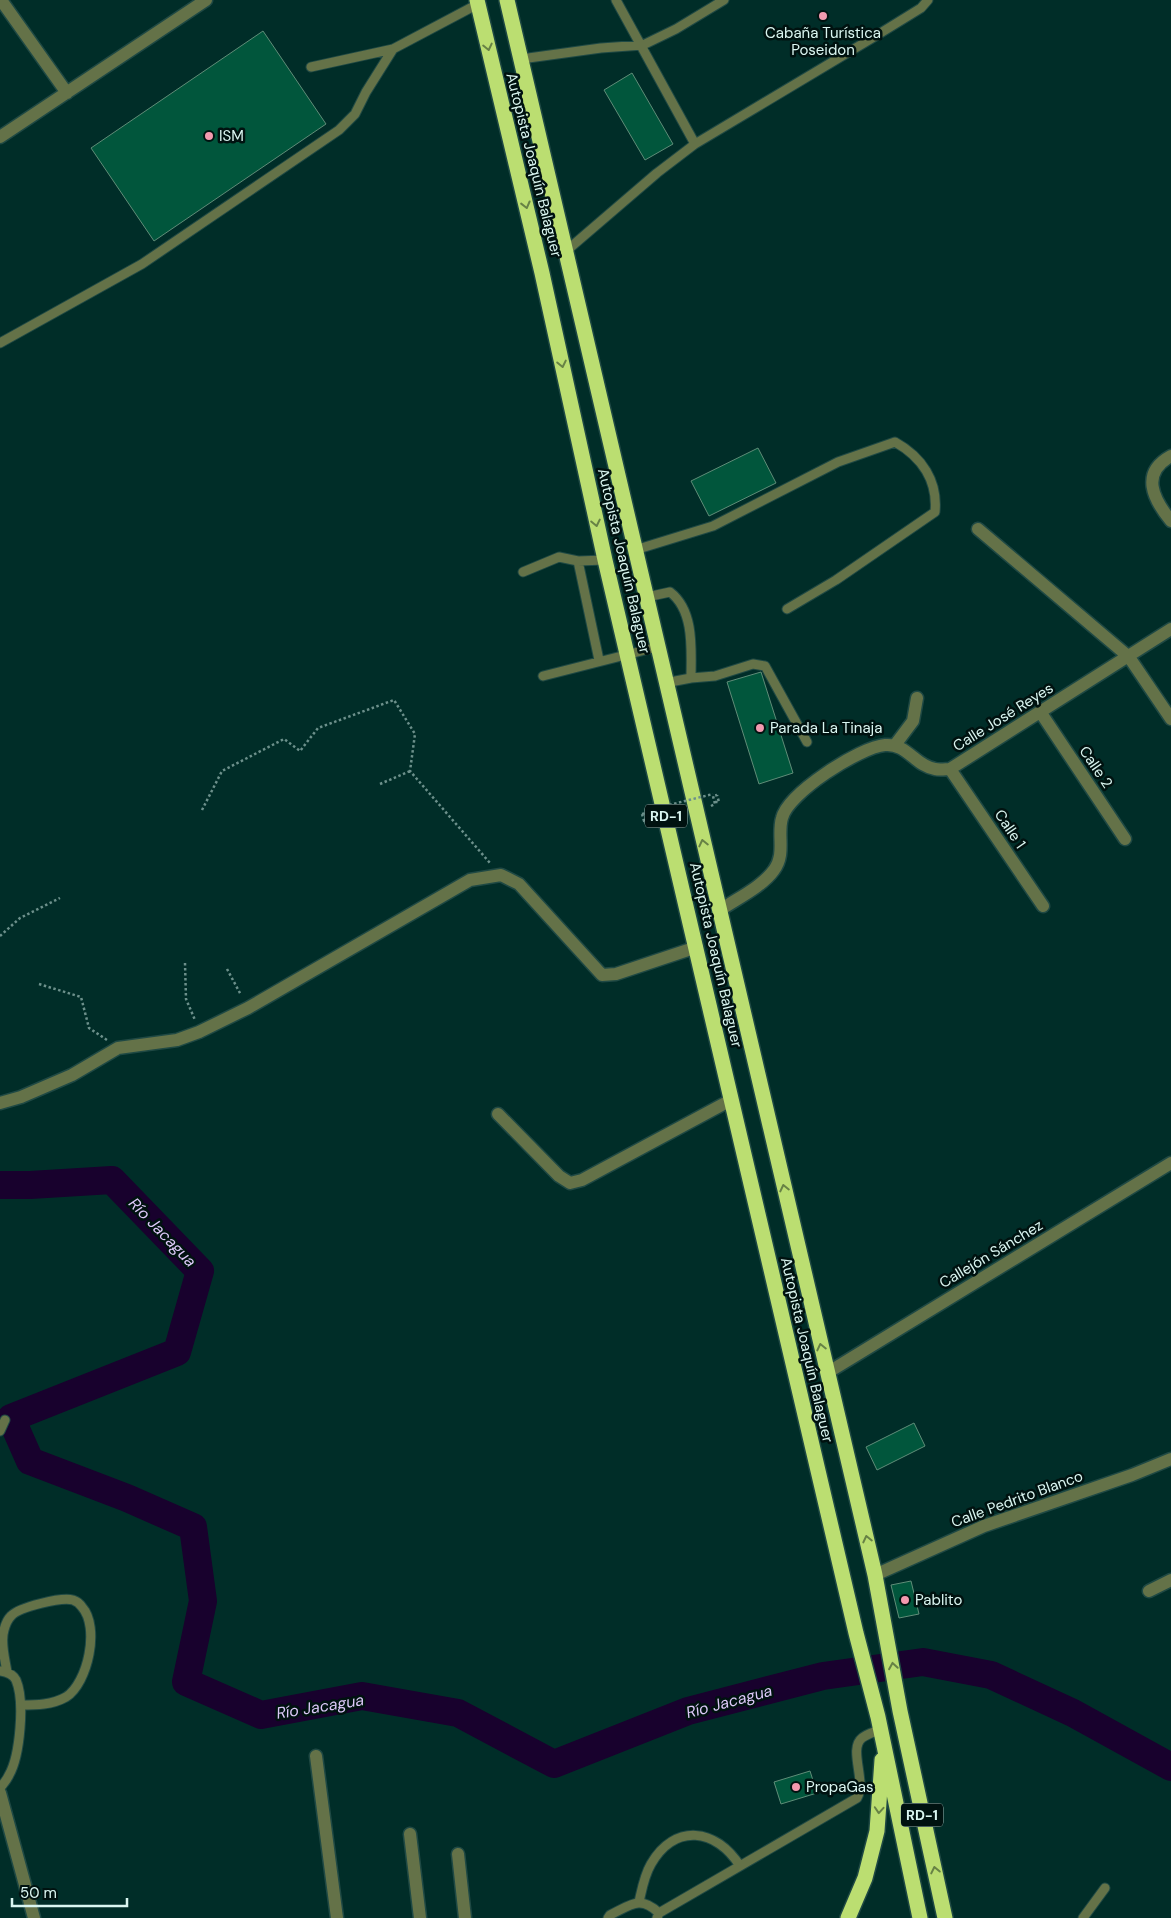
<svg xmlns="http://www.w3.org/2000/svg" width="1171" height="1918" font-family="'DM Sans',sans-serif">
	<rect width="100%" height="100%" fill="#002d28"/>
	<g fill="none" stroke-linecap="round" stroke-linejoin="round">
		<!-- river -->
		<path stroke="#18012d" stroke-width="28" d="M0,1185H30L112,1180L200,1271L177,1352L11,1418L30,1461L127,1498L193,1527L203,1601L186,1682L261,1715L362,1696L458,1713L554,1764L688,1711L823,1676L923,1662L991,1675L1073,1713L1171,1767"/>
	</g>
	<!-- building -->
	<path fill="#01563c" stroke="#5f8d78" d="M263,31L326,124L154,241L91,148Z
		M632,73L673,144L645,160L604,90Z
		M758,448L776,483L709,516L691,481Z
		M761,672L793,773L759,784L727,682Z
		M914,1423L925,1446L877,1470L866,1447Z
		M911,1581L919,1614L899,1618L891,1585Z
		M810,1771L817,1793L781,1804L774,1782Z"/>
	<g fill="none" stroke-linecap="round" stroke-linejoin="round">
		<defs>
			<path id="lane" d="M616,0L695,144
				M521,59L601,48L643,45L676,29L724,0
				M311,67L393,49
				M565,252L657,173L695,144L874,37L921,8L928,0
				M0,343L142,264L339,130L355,114L366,92L393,49L478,4
				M635,550L713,526L838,462L895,442C922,457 938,481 935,512L836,580L787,609
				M578,561L599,660
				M523,572L559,557L578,561L605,560
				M647,597L670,592C695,611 691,651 691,678L665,683
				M543,676L657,647
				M691,678L715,676L753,664L765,666L807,742
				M0,1431L5,1420
				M0,1671C6,1672 13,1674 16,1680C25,1701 20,1756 9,1775C7,1780 3,1784 0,1788
				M7,1672C5,1659 0,1642 4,1630C5,1626 8,1619 11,1616C19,1607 61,1597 73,1600C76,1601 80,1604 82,1607C100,1627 88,1683 66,1697C52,1705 36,1705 21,1705
				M639,1902C642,1889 644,1876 651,1864C675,1823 716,1828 740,1866
				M608,1918L610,1915C631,1905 640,1895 659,1913
				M657,1918L659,1913L857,1798C867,1782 848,1749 862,1738C867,1734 875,1732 881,1729
				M1083,1918L1105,1888"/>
			<path id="street" d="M1,0L67,93
				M0,137L206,0
				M1171,456C1140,473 1153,499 1171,521
				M978,529L1129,657L1171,719
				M1041,713L1125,839
				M895,745L913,721L917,698
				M950,769L1043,906
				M719,911C736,899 762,887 774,870C786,854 777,835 782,818C788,793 860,747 885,745C907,743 915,766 935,769C940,770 946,769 950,769L1171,629
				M0,1103L21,1097L72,1075L118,1048L177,1040L199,1032L248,1008L470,880L501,875L519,884L602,975L616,974L697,947
				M498,1114L559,1176L570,1183L582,1180L731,1100
				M827,1373L1171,1163
				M875,1575L984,1526L1132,1475L1171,1459
				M1149,1591L1171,1580
				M316,1756L337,1918
				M0,1793L34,1918
				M410,1834L420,1918
				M458,1854L465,1918"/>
			<path id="highway" d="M477,0L542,273L605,560L856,1633L878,1717L920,1918
				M507,0L875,1575L900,1711L945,1918
				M848,1918L865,1878L877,1831L882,1760"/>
		</defs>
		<!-- lane casing -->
		<use href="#lane" stroke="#1f4944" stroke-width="11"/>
		<!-- street casing -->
		<use href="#street" stroke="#1f4944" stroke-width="15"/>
		<!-- highway casing -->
		<use href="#highway" stroke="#1f4944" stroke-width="18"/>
		<!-- path -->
		<path stroke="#6c908b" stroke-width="2.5" stroke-dasharray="2.5 2.5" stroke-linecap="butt" d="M380,784L410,771
			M715,802H719L717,795
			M711,806L715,804L713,796L717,795
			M202,810L222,771L284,739L300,751L318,728L394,700L415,734L410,771L490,863
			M642,814L646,813L648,821L652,820
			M642,814L644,821L647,819
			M0,936L20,918L60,898
			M185,963L186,999L195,1020
			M227,969L241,995
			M39,984L81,997L89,1028L107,1040"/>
		<!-- lane -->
		<use href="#lane" stroke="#647248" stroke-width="9"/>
		<!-- street -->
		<use href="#street" stroke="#647248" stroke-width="12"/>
		<!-- highway -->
		<use href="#highway" stroke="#bbde71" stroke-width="15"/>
		<!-- path-bridge -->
		<path stroke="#6c908b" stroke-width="2.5" stroke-dasharray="2.5 2.5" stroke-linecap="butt" d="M645,811L713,794"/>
	</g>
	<!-- one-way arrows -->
	<defs><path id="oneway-chevron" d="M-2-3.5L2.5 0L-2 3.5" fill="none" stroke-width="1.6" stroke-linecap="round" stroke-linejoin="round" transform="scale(1.25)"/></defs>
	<g stroke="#678245">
		<use href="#oneway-chevron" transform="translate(488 47) rotate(77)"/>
		<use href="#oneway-chevron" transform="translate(526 205) rotate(76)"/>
		<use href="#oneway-chevron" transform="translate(562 364) rotate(78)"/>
		<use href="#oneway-chevron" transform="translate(596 523) rotate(78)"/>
		<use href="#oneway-chevron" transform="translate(703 843) rotate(-103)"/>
		<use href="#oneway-chevron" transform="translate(784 1188) rotate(-103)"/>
		<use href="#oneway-chevron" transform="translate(821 1347) rotate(-103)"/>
		<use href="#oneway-chevron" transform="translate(867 1539) rotate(-103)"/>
		<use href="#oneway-chevron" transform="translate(893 1666) rotate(-99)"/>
		<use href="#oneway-chevron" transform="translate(879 1810) rotate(94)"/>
		<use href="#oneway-chevron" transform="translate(935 1870) rotate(-102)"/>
	</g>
	<!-- markers -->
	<g fill="#f29aaf" stroke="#001210" stroke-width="2">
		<circle cx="823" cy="16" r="5"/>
		<circle cx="209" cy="136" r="5"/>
		<circle cx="760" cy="728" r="5"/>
		<circle cx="905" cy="1600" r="5"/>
		<circle cx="796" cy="1787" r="5"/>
	</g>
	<g text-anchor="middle" stroke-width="5" stroke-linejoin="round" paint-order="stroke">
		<!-- shield labels -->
		<g fill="#001210" stroke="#99b2ae" stroke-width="1">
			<rect x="645" y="804.5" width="42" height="23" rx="4"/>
			<rect x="901" y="1803.5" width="42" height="23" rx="4"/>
		</g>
		<g font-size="14" font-weight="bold" fill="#daf6f1">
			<text x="666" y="821">RD-1</text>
			<text x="922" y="1820">RD-1</text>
		</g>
		<!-- poi labels -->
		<g font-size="15" fill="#daf6f1" stroke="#001210" text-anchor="start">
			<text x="823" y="38" text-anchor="middle">Cabaña Turística<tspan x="823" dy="17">Poseidon</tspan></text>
			<text x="219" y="141">ISM</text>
			<text x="770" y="733">Parada La Tinaja</text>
			<text x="915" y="1605">Pablito</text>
			<text x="806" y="1792">PropaGas</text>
		</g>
		<!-- street labels -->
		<g font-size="15" fill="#daf6f1" stroke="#001210">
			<text transform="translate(534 165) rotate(76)" y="5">Autopista Joaquín Balaguer</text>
			<text transform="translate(624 561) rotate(77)" y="5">Autopista Joaquín Balaguer</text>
			<text transform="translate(1003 717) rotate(-32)" y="5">Calle José Reyes</text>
			<text transform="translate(1096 767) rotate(56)" y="5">Calle 2</text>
			<text transform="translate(1010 829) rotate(56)" y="5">Calle 1</text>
			<text transform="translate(716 955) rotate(77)" y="5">Autopista Joaquín Balaguer</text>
			<text transform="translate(991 1254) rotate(-31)" y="5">Callejón Sánchez</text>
			<text transform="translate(807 1350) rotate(77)" y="5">Autopista Joaquín Balaguer</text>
			<text transform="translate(1017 1499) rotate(-20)" y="5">Calle Pedrito Blanco</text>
		</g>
		<!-- water labels -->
		<g font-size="16" font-style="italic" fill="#ddc9f9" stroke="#001210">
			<text transform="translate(163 1232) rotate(46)" y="6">Río Jacagua</text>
			<text transform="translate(729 1701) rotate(-15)" y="6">Río Jacagua</text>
			<text transform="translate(320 1706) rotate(-9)" y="6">Río Jacagua</text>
		</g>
	</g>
	<!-- scale -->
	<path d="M12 1898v8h115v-8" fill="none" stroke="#daf6f1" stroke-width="2.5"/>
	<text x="20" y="1898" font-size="15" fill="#daf6f1" stroke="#001210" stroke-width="4" paint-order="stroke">50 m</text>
</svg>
